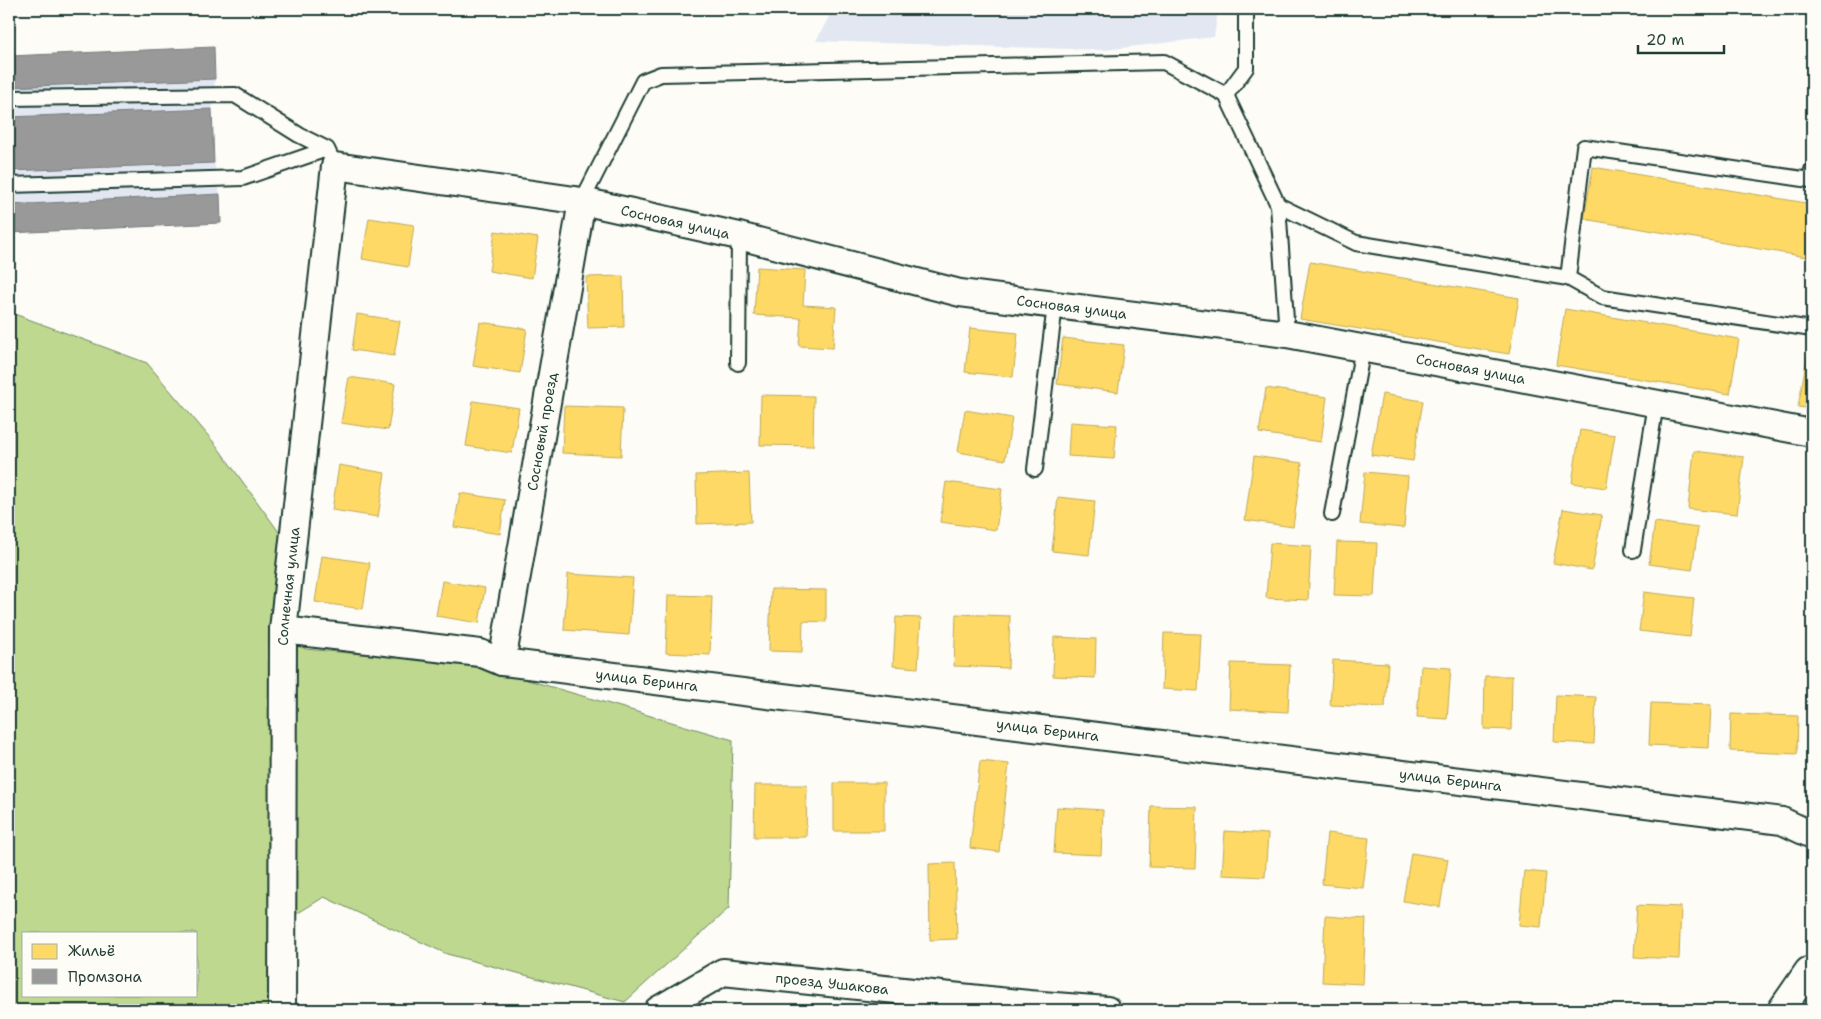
<svg xmlns="http://www.w3.org/2000/svg" width="1821" height="1019" font-family="'Shantell Sans',sans-serif">
	<rect width="100%" height="100%" fill="#fdfcf7"/>
	<filter id="ink" filterUnits="userSpaceOnUse"><feTurbulence type="fractalNoise" baseFrequency=".02" numOctaves="2"/><feDisplacementMap in="SourceGraphic" scale="10" xChannelSelector="R" yChannelSelector="G"/><feConvolveMatrix kernelMatrix="1 2 1 2 8 2 1 2 1" color-interpolation-filters="sRGB"/></filter>
	<g filter="url(#ink)">
		<!-- built -->
		<path fill="#e2e7f2" d="M833,9H1218L1214,37L1104,50L816,41Z
			M214,47L215,79L212,109L214,162L220,194L221,223L9,233V56Z"/>
		<!-- green -->
		<path fill="#bed88f" stroke="#6e8a62" fill-rule="evenodd" d="M9,312L147,363L216,445L287,543L283,630L305,649L473,664L733,740L729,908L625,1002L447,954L324,897L285,921V1010H9ZM24,933H196V995H24Z"/>
		<!-- homes -->
		<path fill="#ffd966" stroke="#bcaa57" d="M1593,167L1812,204V258L1584,219Z
			M369,218L414,225L408,267L362,259Z
			M495,231L538,238L532,278L489,271Z
			M1310,262L1519,298L1509,354L1300,319Z
			M757,267L805,270L803,305L836,307L833,348L799,346L801,318L754,315Z
			M623,276L624,327L588,328L586,277Z
			M1565,309L1739,339L1730,394L1556,365Z
			M357,314L400,321L394,356L352,350Z
			M480,322L527,329L520,373L473,366Z
			M970,328L1018,333L1013,377L965,372Z
			M1063,338L1124,345L1118,392L1057,384Z
			M1807,357L1812,358V409L1798,407Z
			M349,377L395,384L388,430L341,423Z
			M1266,388L1327,397L1321,442L1259,433Z
			M1382,394L1423,401L1413,461L1371,455Z
			M761,395L814,396L813,446L760,445Z
			M473,401L519,408L512,453L466,446Z
			M564,406L623,408L621,456L562,453Z
			M965,410L1012,418L1005,460L958,452Z
			M1070,422L1117,425L1114,459L1068,456Z
			M1580,430L1615,435L1606,488L1572,483Z
			M1694,451L1744,457L1737,514L1688,509Z
			M1254,456L1302,463L1293,527L1245,520Z
			M339,465L385,473L378,517L332,510Z
			M1365,472L1408,476L1404,528L1360,524Z
			M749,473L751,522L697,524L696,475Z
			M946,482L1002,489L996,530L940,522Z
			M460,493L505,500L500,534L454,527Z
			M1058,497L1095,501L1089,555L1052,551Z
			M1563,509L1602,515L1592,570L1553,563Z
			M1655,522L1698,528L1692,570L1649,564Z
			M1337,542L1377,543L1374,596L1334,595Z
			M1270,543L1311,546L1308,600L1266,598Z
			M322,556L370,563L363,609L315,602Z
			M568,574L633,578L629,635L564,630Z
			M442,581L485,588L479,623L436,616Z
			M771,589L826,590V622L803,621L802,652L769,651Z
			M1644,592L1694,598L1690,637L1639,631Z
			M668,595L712,596L710,655L666,653Z
			M956,614L1010,616L1008,668L954,666Z
			M896,617L921,618L918,668L893,666Z
			M1164,633L1201,634L1198,691L1162,689Z
			M1054,637L1096,639L1095,678L1053,676Z
			M1333,660L1388,663L1385,707L1330,705Z
			M1231,663L1290,665L1288,712L1229,709Z
			M1421,666L1451,668L1447,719L1417,717Z
			M1485,676H1512L1511,730L1484,729Z
			M1556,695L1596,697L1594,744L1554,742Z
			M1651,703L1711,705L1709,748L1649,745Z
			M1731,714L1798,716L1797,754L1730,751Z
			M980,761L1009,764L999,852L970,848Z
			M834,783H884V831H834Z
			M755,785H807L806,837H754Z
			M1151,806L1197,807L1195,868L1149,867Z
			M1057,807L1103,810L1101,855L1054,853Z
			M1225,831L1268,834L1265,877L1222,875Z
			M1327,833L1369,838L1363,888L1322,884Z
			M1411,853L1448,859L1440,907L1403,901Z
			M955,863L957,939L930,940L929,864Z
			M1524,871L1546,873L1541,927L1519,925Z
			M1637,905L1681,907L1679,959L1634,957Z
			M1325,916L1366,919L1363,984L1322,982Z"/>
		<!-- industry -->
		<path fill="#999" stroke="#747d7b" d="M214,47L215,79L9,87V56Z
			M212,109L214,163L9,171V117Z
			M220,194L221,223L9,233V205Z"/>
		<g fill="none" stroke-linecap="round" stroke-linejoin="round">
			<defs>
				<path id="service" d="M1226,95L1246,68V9
					M9,98L235,95L299,135L327,149L335,166
					M9,185L243,178L327,149
					M582,201L643,81L661,74L1164,62L1226,95L1278,205L1287,334
					M1278,205L1356,243L1568,278L1584,147L1810,180L1812,170
					M1568,278L1602,297L1812,329
					M738,363L739,236
					M1035,469L1055,305
					M1332,514L1363,348
					M1633,550L1656,403"/>
				<g id="minor">
					<path id="s1" d="M283,630L480,653L502,662L1782,821L1812,835"/>
					<path id="s2" d="M502,662L582,201"/>
					<path id="s3" d="M282,1010L283,630L335,166L582,201L739,236L960,293L1287,334L1812,433"/>
					<path id="s4" d="M658,1010L723,972L1029,1004L1107,1010"/>
					<path d="M1781,1010L1808,971"/>
				</g>
			</defs>
			<!-- service casing -->
			<use href="#service" stroke="#1f3d34" stroke-width="18"/>
			<!-- minor casing -->
			<use href="#minor" stroke="#1f3d34" stroke-width="30"/>
			<!-- service -->
			<use href="#service" stroke="#fdfcf7" stroke-width="14"/>
			<!-- minor -->
			<use href="#minor" stroke="#fdfcf7" stroke-width="26"/>
		</g>
	</g>
	<g text-anchor="middle" stroke-width="5" stroke-linejoin="round" paint-order="stroke">
		<!-- street labels -->
		<g font-size="14" fill="#1f3d34" stroke="#fdfcf7">
			<text dy="5" stroke="none"><textPath href="#s3" startOffset="1192">Сосновая улица</textPath></text>
			<text dy="5" stroke="none"><textPath href="#s3" startOffset="1598">Сосновая улица</textPath></text>
			<text dy="5" stroke="none"><textPath href="#s3" startOffset="2002">Сосновая улица</textPath></text>
			<text dy="5" stroke="none"><textPath href="#s2" startOffset="234">Сосновый проезд</textPath></text>
			<text dy="5" stroke="none"><textPath href="#s3" startOffset="424">Солнечная улица</textPath></text>
			<text dy="5" stroke="none"><textPath href="#s1" startOffset="368">улица Беринга</textPath></text>
			<text dy="5" stroke="none"><textPath href="#s1" startOffset="772">улица Беринга</textPath></text>
			<text dy="5" stroke="none"><textPath href="#s1" startOffset="1178">улица Беринга</textPath></text>
			<text dy="5" stroke="none"><textPath href="#s4" startOffset="185">проезд Ушакова</textPath></text>
		</g>
	</g>
	<!-- margin -->
	<rect width="1821" height="1019" fill="none" stroke="#fdfcf7" stroke-width="30"/>
	<rect x="15" y="15" width="1791" height="989" fill="none" stroke="#1f3d34" stroke-width="2" filter="url(#ink)"/>
	<!-- legend -->
	<rect x="22" y="932" width="175" height="65" fill="#fdfcf7" stroke="#a4b0a9"/>
	<rect x="32" y="944" width="25" height="15" fill="#ffd966" stroke="#a4b0a9"/>
	<text x="68" y="956" font-size="15" fill="#1f3d34">Жильё</text>
	<rect x="32" y="969" width="25" height="15" fill="#999999" stroke="#a4b0a9"/>
	<text x="68" y="982" font-size="15" fill="#1f3d34">Промзона</text>
	<!-- scale -->
	<path d="M1638 45v8h86v-8" fill="none" stroke="#1f3d34" stroke-width="2.5"/>
	<text x="1646" y="45" font-size="15" fill="#1f3d34" stroke="#fdfcf7" stroke-width="4" paint-order="stroke">20 m</text>
</svg>
